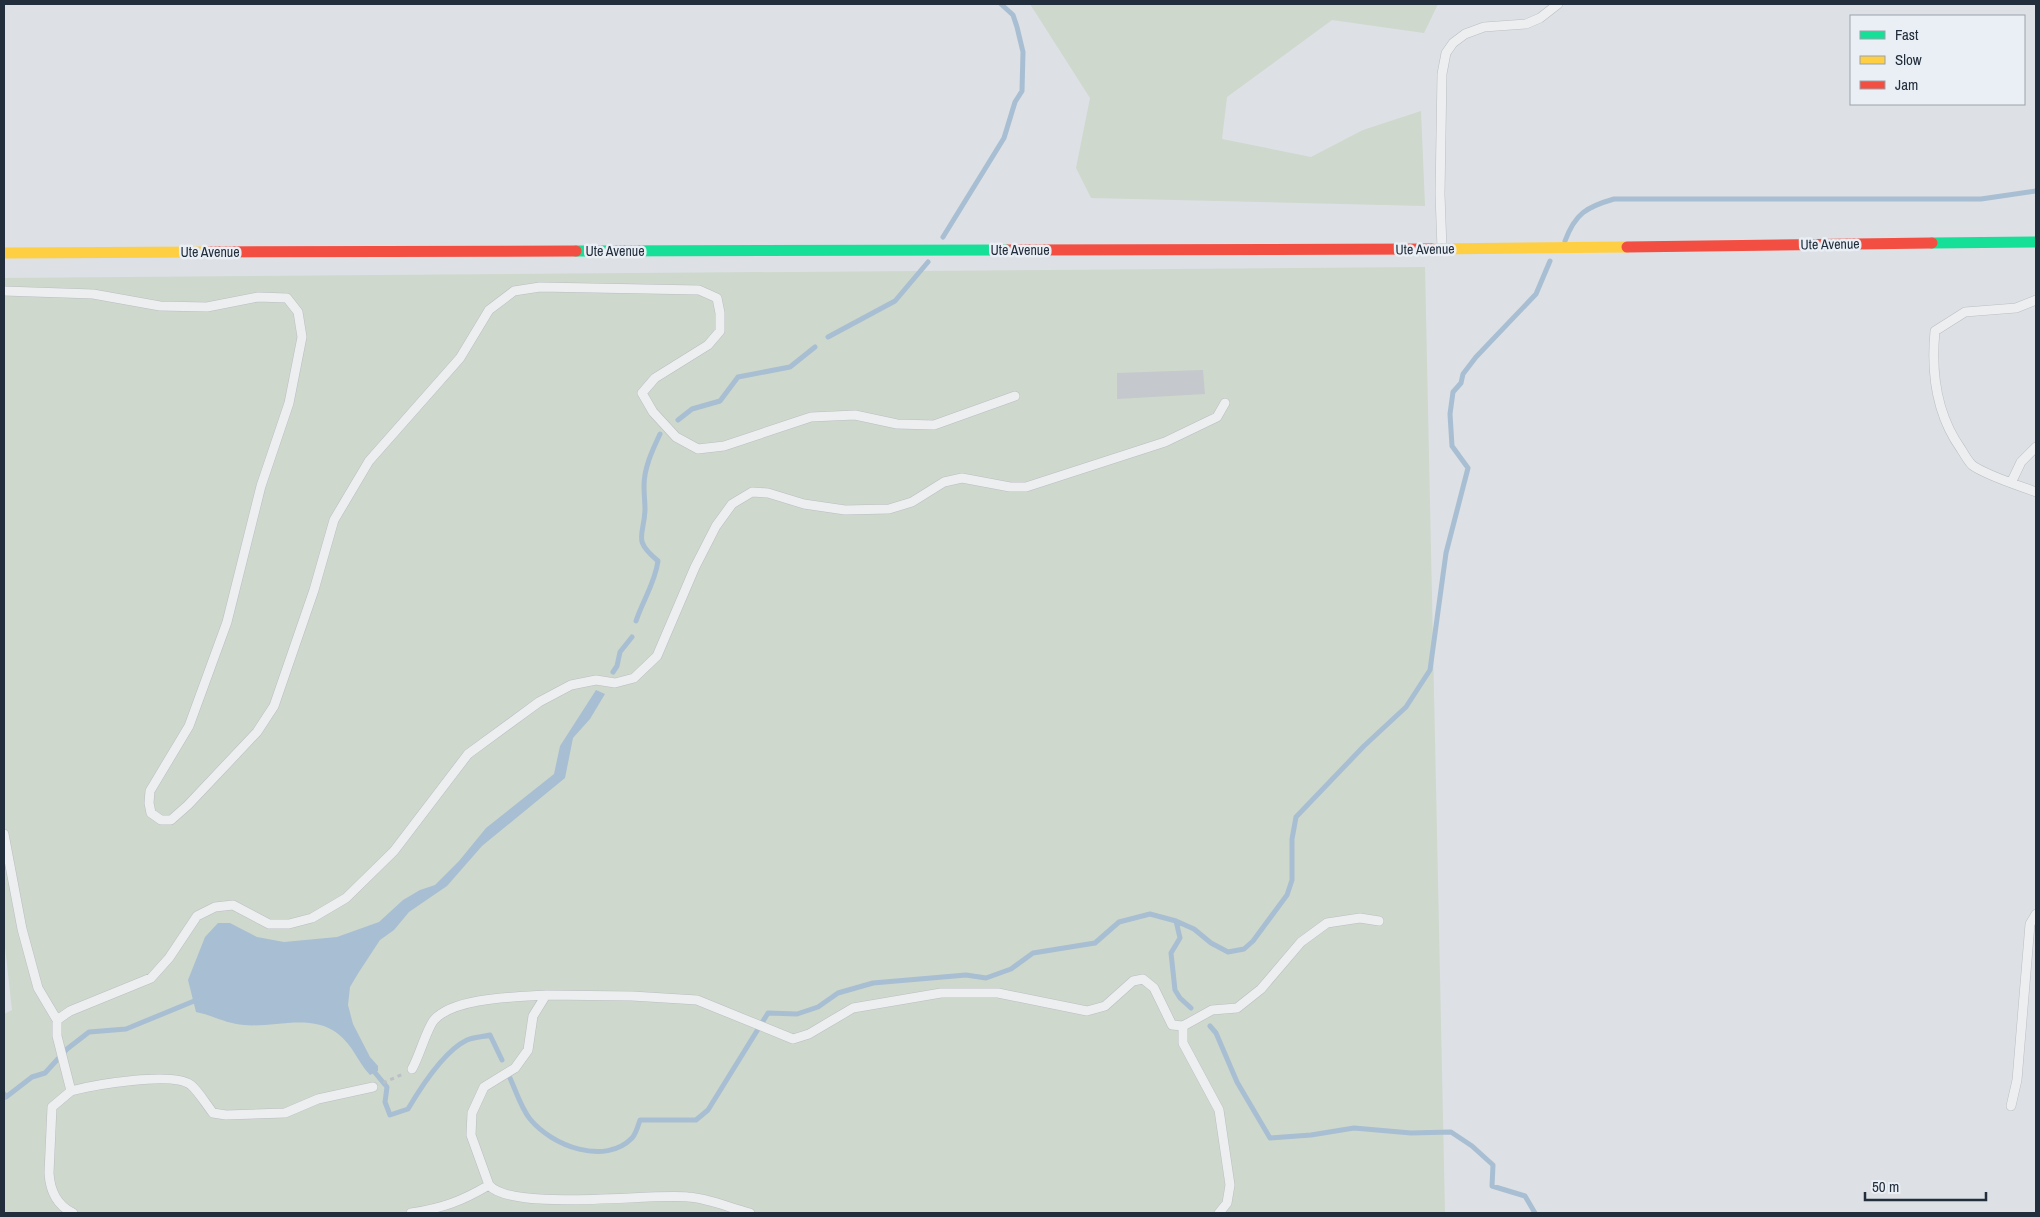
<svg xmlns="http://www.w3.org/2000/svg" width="2040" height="1217" font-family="'Archivo Narrow',sans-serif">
	<rect width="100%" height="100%" fill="#dde0e4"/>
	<!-- green -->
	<path fill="#ced8cd" d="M1030,4H1438L1424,33L1332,20L1227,97L1222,139L1311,157L1363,130L1421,111L1425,206L1091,198L1076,168L1090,98Z
		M1425,267L1445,1213H4V1014L12,1010L4,938V278Z"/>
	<!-- water -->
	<path fill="#a8bed2" d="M596,690L605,694L590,719L573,738L565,778L482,846L447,886L409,912L394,930L380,940L359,972L350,987L348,1005L353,1024L370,1057L378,1066V1071L370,1075C357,1061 353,1045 337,1033C311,1013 272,1028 244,1025C227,1024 212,1015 196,1012L188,980L205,937L218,923H230L257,937L284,942L337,937L379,922L403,900L420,890L435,885L459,861L486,828L554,774L560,746Z"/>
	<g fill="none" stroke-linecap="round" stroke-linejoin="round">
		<!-- stream -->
		<path stroke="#a8bed2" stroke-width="5" d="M943,237L1004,138L1015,102L1022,91L1023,52L1017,27L1013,15L1001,4
			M1565,241C1575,214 1586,207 1614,199H1981L2036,191
			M828,337L895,301L928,262
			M678,420L692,409L720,401L738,377L790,367L815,347
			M636,621C643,600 655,583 658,561C632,539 644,537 645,510C645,502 644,494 644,486C644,468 652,451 660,434
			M613,672L617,666L620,652L632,637
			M1176,921L1180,938L1171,953L1175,990L1180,998L1191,1008
			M1210,1026L1216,1033L1237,1082L1270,1138L1311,1135L1354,1128L1411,1133L1451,1132L1472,1146L1493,1165L1492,1186L1525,1196L1535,1213
			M372,1069L387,1087L385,1102L390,1115L408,1109C421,1087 444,1051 467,1040C474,1037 483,1037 490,1035L502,1060
			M510,1078C516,1091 521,1108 530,1119C552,1146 605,1166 632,1138C636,1134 638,1126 640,1120H696L708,1110L768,1013L797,1014L818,1007L838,993L873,983L966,975L986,978L1011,969L1033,953L1095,943L1119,922L1150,914L1176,921L1194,929L1211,943L1228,952L1244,949L1253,941L1287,895L1292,880V839L1296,817L1364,746L1406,707L1430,670L1446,553L1468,468L1452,446L1450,414L1453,392L1461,383L1463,374L1476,357L1536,294L1550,261
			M4,1094L6,1097L32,1077L45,1073L67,1049L89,1032L126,1029L199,999"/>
	</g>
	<!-- building -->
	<path fill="#c5c8cc" d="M1203,370L1205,394L1117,399V373Z"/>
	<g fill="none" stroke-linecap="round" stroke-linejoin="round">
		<defs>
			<path id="lane" d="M1442,249L1440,194L1442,74L1446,53L1453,43L1465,34L1484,27L1526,24L1540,18L1558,4
				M4,291L93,294L160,306L207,307L258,297L287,298L298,312L302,337L289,403L261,486L227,622L189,726L150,791L149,803L151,813L161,820H171L188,805L257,732L274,706L314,590L334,520L369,461L460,358L489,310L514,291L540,287L699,290L717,298L720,313V331L708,345L655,378L642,393L653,412L676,437L698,449L724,446L811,417L855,415L897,424L934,425L1015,396
				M2036,300L2016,308L1965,312L1935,331C1931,372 1936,414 1961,449C1964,454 1968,461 1972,465C1985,475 2020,486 2036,492
				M2011,483L2021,462L2036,447
				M4,834L22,929L38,988L57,1020
				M546,995L632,996L697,1000L793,1039L809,1034L853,1008L941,993H998L1087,1011L1105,1006L1133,981L1143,979L1154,988L1172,1025L1183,1026
				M412,1069C419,1057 427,1028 434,1020C454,997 518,997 546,995L533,1016L528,1050L515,1068L484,1087L472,1113L471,1135L489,1185C512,1212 649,1193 688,1197C708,1198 730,1208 750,1213
				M373,1087L318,1099L285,1113L226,1115L213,1113C206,1104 199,1092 191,1085C173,1071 93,1085 71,1091L57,1036V1020L70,1011L151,978L169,958L197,916L215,907L233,905L269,924H289L312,918L346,898L394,851L468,754L539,702L571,685L596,680L615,683L634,678L657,656L695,567L716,526L732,504L752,492L768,493L804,504L845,510L889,509L912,502L944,482L962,478L1010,487H1026L1165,442L1217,417L1225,403
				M71,1091L52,1107L49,1173C50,1190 56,1205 73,1213
				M2011,1106L2017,1080L2030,924L2036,914
				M411,1213C443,1208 462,1201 489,1185
				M1219,1213L1227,1203L1230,1185L1219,1110L1183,1043V1026L1212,1010L1237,1008L1261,989L1301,942L1327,923L1360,918L1379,921"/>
		</defs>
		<!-- lane casing -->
		<use href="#lane" stroke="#bbbec2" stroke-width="10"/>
		<!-- path -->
		<path stroke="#bcbfc4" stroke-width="3" stroke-dasharray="4 4" stroke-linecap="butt" d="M383,1083L403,1074"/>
		<!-- lane -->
		<use href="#lane" stroke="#edeef0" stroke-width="9"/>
		<!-- fast -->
		<path stroke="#16e098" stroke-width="11" d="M1932,243L2036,242
			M576,251L1007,250"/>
		<!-- slow -->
		<path stroke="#ffcf43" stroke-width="11" d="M1432,249L1627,247
			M4,253L206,252"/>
		<!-- jam -->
		<path stroke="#f24e42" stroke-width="11" d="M1627,247L1932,243
			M1007,250L1432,249
			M206,252L576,251"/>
	</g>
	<g text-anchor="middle" stroke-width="5" stroke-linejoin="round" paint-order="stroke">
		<!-- street labels -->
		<g font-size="14" fill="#232e3d" stroke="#e9eff4">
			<text transform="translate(1830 244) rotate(-1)" y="5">Ute Avenue</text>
			<text transform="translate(1425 249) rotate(-1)" y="5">Ute Avenue</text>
			<text x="1020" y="255">Ute Avenue</text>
			<text x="615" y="256">Ute Avenue</text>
			<text x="210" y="257">Ute Avenue</text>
		</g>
	</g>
	<!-- border -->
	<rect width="2040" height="1217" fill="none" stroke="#232e3d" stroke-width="10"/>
	<!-- legend -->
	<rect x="1850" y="15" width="175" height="90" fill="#e9eff4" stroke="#9aa2ab"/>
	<rect x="1860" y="31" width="25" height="8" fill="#16e098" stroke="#9aa2ab"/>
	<text x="1895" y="40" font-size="15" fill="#232e3d">Fast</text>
	<rect x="1860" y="56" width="25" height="8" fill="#ffcf43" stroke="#9aa2ab"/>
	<text x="1895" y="65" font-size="15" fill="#232e3d">Slow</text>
	<rect x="1860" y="81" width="25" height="8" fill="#f24e42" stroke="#9aa2ab"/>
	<text x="1895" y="90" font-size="15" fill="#232e3d">Jam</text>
	<!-- scale -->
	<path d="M1865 1192v8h121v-8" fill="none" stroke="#232e3d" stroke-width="2.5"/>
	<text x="1872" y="1192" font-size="15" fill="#232e3d" stroke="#e9eff4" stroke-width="4" paint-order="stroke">50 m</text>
</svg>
